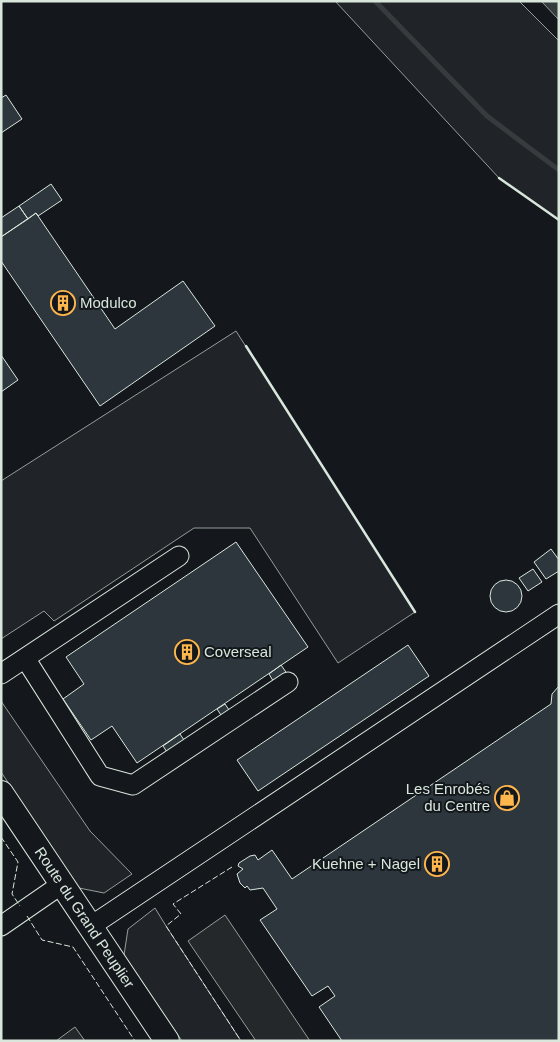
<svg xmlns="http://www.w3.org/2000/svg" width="560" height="1042" font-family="Helvetica,sans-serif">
	<rect width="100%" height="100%" fill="#14181c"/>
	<!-- green -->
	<path fill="#202428" stroke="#939e99" d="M335,1H519L559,41V220L499,178Z
		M236,331L415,612L338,663L250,528H194L54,621L44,611L1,639V481Z
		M1,701L90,831L132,874L104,893L79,888L1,772Z
		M155,908L166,926L241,1041H182L124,955L128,929Z"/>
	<!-- parking -->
	<path fill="#24282b" stroke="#939e99" d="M225,915L310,1041H256L188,941Z
		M75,1027L85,1041H55H56Z"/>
	<!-- water -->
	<path fill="#363b3e" stroke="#939e99" d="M541,1H559V20Z"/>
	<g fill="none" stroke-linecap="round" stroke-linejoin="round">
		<!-- stream -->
		<path stroke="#363b3e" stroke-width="5" d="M375,1L487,116L559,170"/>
	</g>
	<!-- building -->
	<path fill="#2c363c" stroke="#d8e6dc" d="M6,95L22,119L1,133V98Z
		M51,184L62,200L38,216L36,213L28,219L19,206Z
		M19,206L28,219L1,237V218Z
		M36,213L115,329L183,281L215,326L100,406L1,261V237Z
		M1,355L18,380L1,392Z
		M236,542L308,647L137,763L112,726L91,740L63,699L84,684L66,657Z
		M551,549L559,560V571L546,579L534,562Z
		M533,569L542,582L528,591L519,578Z
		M490 596a16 16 0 1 1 32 0a16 16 0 1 1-32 0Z
		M408,645L429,676L258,791L237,760Z
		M281,665L288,675L275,684L269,674Z
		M559,686V1041H342L319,1007L335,996L328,986L312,996L260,920L277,909L263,888L250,890L247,886L245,888L240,883L237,874L243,869L238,866L239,863L250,856L255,855L258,860L272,850L292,879L551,704L552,694Z
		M225,704L233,716L225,721L217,709Z
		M180,734L188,746L171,758L163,746Z"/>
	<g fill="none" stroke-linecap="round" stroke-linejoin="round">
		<defs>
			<path id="minor" d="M25,658L100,776L133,785L288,682
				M1,674L179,556
				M1,926L62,884
				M91,926L559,614"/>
			<g id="major">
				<path id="s1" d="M1,793L167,1041"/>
			</g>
		</defs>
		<!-- minor casing -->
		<use href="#minor" stroke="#d8e6dc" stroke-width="21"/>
		<!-- major casing -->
		<use href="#major" stroke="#d8e6dc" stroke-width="26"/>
		<!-- minor -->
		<use href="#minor" stroke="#14181c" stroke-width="19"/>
		<!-- major -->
		<use href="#major" stroke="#14181c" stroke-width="24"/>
		<!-- fence -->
		<path stroke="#d8e6dc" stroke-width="1" stroke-dasharray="6 2.5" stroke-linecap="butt" d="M1,837L18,862L12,894L20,906
			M232,867L173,904L181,914L166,926L241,1041
			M27,916L42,940L73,947L135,1041"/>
		<!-- wall -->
		<path stroke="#d8e6dc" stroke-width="2.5" d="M499,178L559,220
			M246,346L415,612"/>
	</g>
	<!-- icons -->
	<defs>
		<symbol id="building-ring" viewBox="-11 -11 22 22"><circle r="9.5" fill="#14181c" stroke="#ffb74d" stroke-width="1.5"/><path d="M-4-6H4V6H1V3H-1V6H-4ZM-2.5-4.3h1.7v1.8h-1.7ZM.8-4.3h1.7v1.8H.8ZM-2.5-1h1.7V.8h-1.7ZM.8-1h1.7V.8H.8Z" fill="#ffb74d"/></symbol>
		<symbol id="shop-ring" viewBox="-11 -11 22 22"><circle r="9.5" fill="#14181c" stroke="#ffb74d" stroke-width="1.5"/><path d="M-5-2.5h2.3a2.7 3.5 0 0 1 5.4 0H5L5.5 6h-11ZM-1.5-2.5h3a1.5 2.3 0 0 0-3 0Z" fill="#ffb74d"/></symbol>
	</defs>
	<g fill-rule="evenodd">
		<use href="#building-ring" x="49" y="289" width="28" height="28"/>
		<use href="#building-ring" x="173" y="638" width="28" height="28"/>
		<use href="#shop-ring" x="493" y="784" width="28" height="28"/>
		<use href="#building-ring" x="423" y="850" width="28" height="28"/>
	</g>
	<g text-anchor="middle" stroke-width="4" stroke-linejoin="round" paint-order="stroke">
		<!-- poi labels -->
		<g font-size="15" fill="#d8e6dc" stroke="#14181c" text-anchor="start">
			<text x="80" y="308">Modulco</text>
			<text x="204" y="657">Coverseal</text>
			<text x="490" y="794" text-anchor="end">Les Enrobés<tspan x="490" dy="17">du Centre</tspan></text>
			<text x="420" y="869" text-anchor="end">Kuehne + Nagel</text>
		</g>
		<!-- street labels -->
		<g font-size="15" fill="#d8e6dc" stroke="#14181c">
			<text dy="5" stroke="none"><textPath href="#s1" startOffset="150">Route du Grand Peuplier</textPath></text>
		</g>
	</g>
	<!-- border -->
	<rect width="560" height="1042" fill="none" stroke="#d8e6dc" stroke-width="5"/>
</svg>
